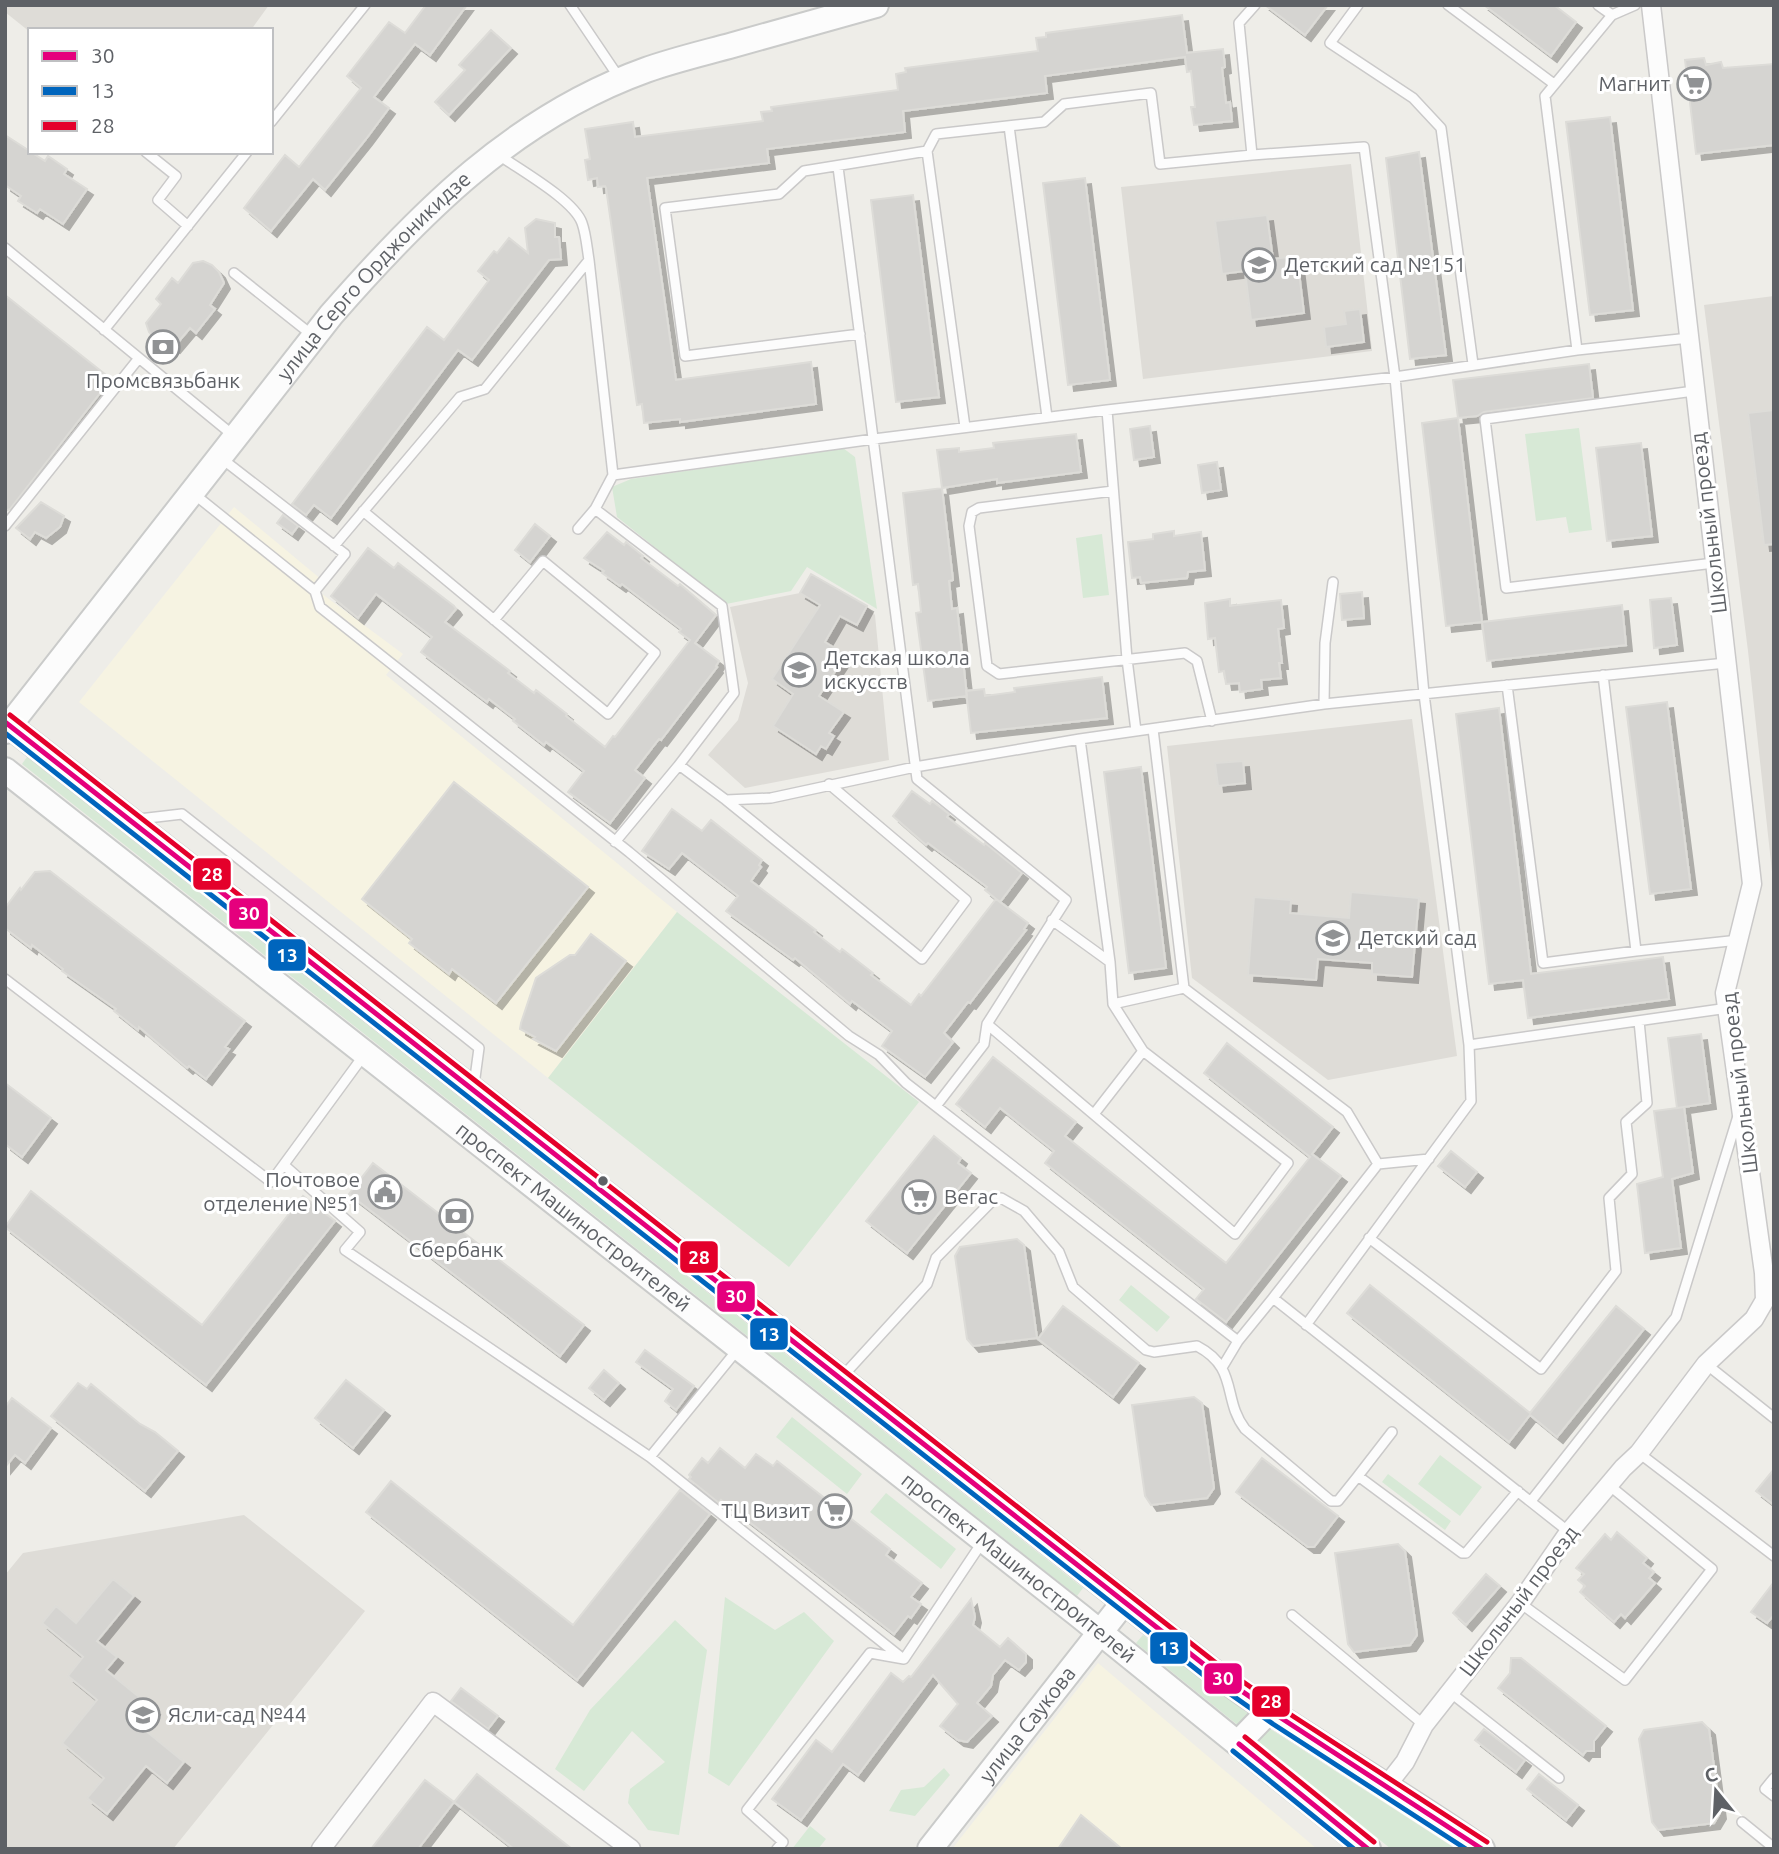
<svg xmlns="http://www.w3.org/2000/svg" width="1779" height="1854" font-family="Ubuntu,sans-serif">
	<defs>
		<filter id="shadow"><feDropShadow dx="6" dy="6" stdDeviation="0" flood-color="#0004"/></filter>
	</defs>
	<rect width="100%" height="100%" fill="#eeede8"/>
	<!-- commercial -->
	<path fill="#f6f3e2" d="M234,507L322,580L314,588L403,654L386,675L677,912L548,1078L79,702Z
		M1098,1663L1317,1849H952Z"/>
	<!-- education -->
	<path fill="#dedcd7" d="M5,5H269L251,30H30V32L5,12Z
		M1351,164L1372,351L1143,379L1121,187Z
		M1774,296V890L1748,651L1704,305Z
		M811,574L867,606L875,615L889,760L745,788L708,755L738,720L748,683L730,607L800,593Z
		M1412,719L1457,1056L1328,1080L1192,978L1167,746Z
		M244,1515L365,1611L173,1849H5V1575L23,1553Z"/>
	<!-- green -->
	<path fill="#d7e9d6" d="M1579,428L1592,530L1569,533L1566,517L1536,521L1525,434Z
		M843,448L855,457L877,609L807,567L791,591L726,604L617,517L612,487L631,479Z
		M1102,534L1109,595L1083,598L1076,538Z
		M27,757L1083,1588L1077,1596L22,764Z
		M677,912L919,1102L789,1267L548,1078Z
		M1131,1285L1170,1317L1157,1332L1119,1300Z
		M792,1417L862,1474L847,1494L776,1437Z
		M1440,1455L1482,1487L1460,1516L1418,1484Z
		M1388,1474L1451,1521L1445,1530L1382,1482Z
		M886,1493L956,1549L941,1569L870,1512Z
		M725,1597L775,1630L804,1612L834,1641L729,1786L708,1773Z
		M675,1620L707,1650L679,1835L648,1830L628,1803L630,1789L665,1762L632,1731L584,1791L555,1769L590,1710Z
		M1143,1635L1261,1723L1456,1849H1391L1136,1643Z
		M944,1768L950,1775L915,1816L889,1811L901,1790L924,1787Z
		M810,1826L826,1839L818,1849H792Z"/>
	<!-- building -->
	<path fill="#d5d4d1" stroke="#dddcd8" stroke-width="2" filter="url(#shadow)" d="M426,5H467L430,55L415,44L374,97L389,108L366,139L325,190L313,179L271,231L244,208L285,155L299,167L361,88L347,76L389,22L405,33Z
		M1265,5H1328L1305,35Z
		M1484,5H1554L1576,22L1551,56Z
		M1182,15L1187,53L1223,49L1225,67L1222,68L1226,103L1230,102L1232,121L1194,125L1191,107H1195L1191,71L1187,72L1185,57L1045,76L1047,93L903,111L905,132L767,149L769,163L647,178L676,380L811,362L816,404L680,422V419L644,423L642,404L637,405L606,188L605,186L598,187L597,178L588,180L585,160L590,159L585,129L633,122L635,137L763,121L761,112L772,111L771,107L898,90L896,74L906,72L905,68L1038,51L1036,38L1046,37V33Z
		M491,30L511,48L449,115L435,102L465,70L459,65Z
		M1704,58L1706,65L1721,62L1723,68L1774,64V145L1696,154L1685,60Z
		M1610,117L1633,310L1590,315L1566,122Z
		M5,135L45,161L48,156L67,169L64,174L87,189L63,224L40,209L37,213L18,201L21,196L5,185Z
		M1419,152L1446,355L1410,359L1386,158Z
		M1085,178L1110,380L1068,385L1043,183Z
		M913,195L939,397L896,402L871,200Z
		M1267,215L1273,259L1297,256L1304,313L1251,320L1245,271L1222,274L1215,221Z
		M536,219L555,223V237H559L561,259L549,260L472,360L458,350L331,518L314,505L306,515L292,504L427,327L444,340L489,280L478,271L494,251L497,253L509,238L528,253L525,228Z
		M203,261L212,265L219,272L224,283L210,305L215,309L196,333L190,328L174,347L156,340L149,332L146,323L161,304L156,299L172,278L178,283L193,263Z
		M5,295L111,379L10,509L5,511Z
		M1360,309L1364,342L1326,347L1324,327L1346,324L1344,311Z
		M1589,364L1593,398L1484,412L1477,416L1458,418L1453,380Z
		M1774,410V544L1764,545L1748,413Z
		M1458,418L1482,622L1446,626L1422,423Z
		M1150,426L1154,457L1134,460L1130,429Z
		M1076,434L1081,472L997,483V479L942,488L937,450L959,448V452L977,450L994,448L993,443Z
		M1641,443L1652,536L1607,541L1596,448Z
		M1217,462L1221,490L1202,493L1198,465Z
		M942,488L953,580L949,581L952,609L957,608L967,696L928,701L916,613L921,612L918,584L913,585L903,493Z
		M41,502L64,516L60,527L46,538L35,532L30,539L16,528Z
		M283,515L298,526L292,534L277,523Z
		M535,524L550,536L530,562L515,550Z
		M1174,531V536L1201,532L1205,570L1188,572L1187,578L1141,583L1140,577L1132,578L1128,542L1153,539V534Z
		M607,532L624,545L626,542L643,556L641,558L678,586L680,584L716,615L695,643L719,661L716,666L717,667L661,740L659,739L635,770L645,778L610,823L568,792L584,771L546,742L544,745L513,721L515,719L489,699L487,702L421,652L432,637L376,594L358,618L331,596L368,548L394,568L398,563L454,606L456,609L445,622L510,671L508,673L534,693L536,690L567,714L566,716L605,747L613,736L615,737L690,640L679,632L681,629L622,584L620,586L602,573L604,571L584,558Z
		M811,574L867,606L857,625L840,616L825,642L846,655L819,696L844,712L829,733L834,736L826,749L821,746L816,754L773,726L793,694L772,679L820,605L800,593Z
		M1362,592L1364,618L1342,620L1340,594Z
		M1671,598L1677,645L1654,648L1650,600Z
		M1230,599V606L1281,600L1284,628L1278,629L1282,663H1279L1281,678L1261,680L1262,689L1240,692L1239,683L1226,684L1224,671L1219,672L1215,638L1208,639L1205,603Z
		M1622,605L1626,645L1487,661L1482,622Z
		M1102,677L1107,718L971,733L966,691L984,689L985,696L1015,692L1014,688Z
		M1667,702L1691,889L1650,894L1626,707Z
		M1499,708L1531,974L1663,957L1669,999L1528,1018L1523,980L1489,984L1456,714Z
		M1243,761L1245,783L1218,786L1215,763Z
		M1141,767L1166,968L1129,973L1104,772Z
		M454,782L588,887L496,1003L452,969L449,974L409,943L412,939L362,899Z
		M912,791L930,804L932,801L949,814L947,817L984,845L985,843L1022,873L1000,902L985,890L987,887L928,843L926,845L893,816Z
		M672,809L702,831L711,820L762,860L759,865L761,867L751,881L816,930L814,932L840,952L842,949L873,973L871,975L911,1005L919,994L921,996L996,899L1028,923L1024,929L1026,930L970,1003L968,1002L944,1033L953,1042L925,1077L882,1046L892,1031L852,1001L850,1004L795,958L793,960L726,911L738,896L682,853L669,869L642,851Z
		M50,871L245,1021L225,1047L229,1049L206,1079L189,1066L187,1068L139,1027L138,1030L114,1011L116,1009L62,971L63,969L32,945L31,948L5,928V908L20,888L21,890L35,872Z
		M1351,892L1419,898L1412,977L1372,974V963L1318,959L1316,980L1248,975L1254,897L1291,900L1290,913L1349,918Z
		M591,934L626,961L556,1051L533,1039L535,1037L520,1029L521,1023L536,978L570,955H575Z
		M1701,1034L1710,1103L1677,1108L1668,1038Z
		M1227,1043L1333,1127L1312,1154L1341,1176L1226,1322L1196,1299L1204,1289L1045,1163L1054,1151L1000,1108L985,1127L956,1104L993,1057L1076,1122L1065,1136L1226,1263L1310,1157L1204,1073Z
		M5,1083L51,1118L22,1157L5,1144Z
		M1684,1107L1693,1173L1672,1179L1681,1248L1645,1253L1637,1184L1663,1177L1654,1111Z
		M934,1136L961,1158L958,1163L971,1173L907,1253L866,1221Z
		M1451,1151L1477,1172L1465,1187L1438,1166Z
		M373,1163L584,1325L560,1356L349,1194Z
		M31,1191L202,1325L303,1196L335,1221L206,1385L5,1227Z
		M1017,1239L1024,1245L1037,1338L973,1346L967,1339L955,1256L960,1247Z
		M1370,1285L1530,1413L1616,1306L1644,1329L1557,1437L1530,1415L1509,1442L1347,1313Z
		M1063,1306L1139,1363L1113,1397L1038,1339Z
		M645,1350L694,1386L676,1410L665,1401L673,1389L636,1362Z
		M604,1370L619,1383L604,1400L589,1388Z
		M346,1380L384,1410L353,1448L315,1418Z
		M78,1383L87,1389L91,1384L140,1424L155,1432L178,1451L145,1491L51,1416Z
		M1194,1397L1202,1403L1214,1488L1207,1498L1151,1505L1145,1496L1132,1405Z
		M12,1398L51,1428L25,1463L15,1455L5,1467V1407Z
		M720,1448L745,1468L756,1454L773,1466L777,1461L890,1549L886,1555L922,1583L911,1597L921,1604L911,1618L908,1616L894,1634L721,1500L719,1503L689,1479L691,1477L689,1475L702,1458L708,1463Z
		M1262,1458L1338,1516L1314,1547H1308L1236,1492Z
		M1774,1469V1505L1756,1491Z
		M391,1481L573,1625L680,1490L710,1514L577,1680L366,1512Z
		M1617,1532L1647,1558L1643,1563L1654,1572L1649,1578L1655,1583L1625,1618L1621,1614L1614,1622L1580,1592L1585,1586L1578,1580L1584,1574L1576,1568L1605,1534L1611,1540Z
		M1398,1544L1405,1551L1417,1635L1410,1645L1354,1652L1348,1644L1335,1553Z
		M1486,1574L1500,1586L1466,1625L1453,1613Z
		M113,1579L134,1596L97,1641L117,1657L106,1670L154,1709L140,1726L184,1762L167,1783L146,1766L107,1814L87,1798L104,1778L62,1743L97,1700L68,1676L83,1657L42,1623L56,1606L76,1623Z
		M1774,1582V1615L1767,1623L1751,1612Z
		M971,1599L975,1617L973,1625L1000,1647L1008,1638L1026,1654V1662L1019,1670L1005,1660L993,1675L991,1686L977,1703L992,1716L967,1742L958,1740L940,1726L958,1704L933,1675L858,1775L843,1764L801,1820L772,1799L816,1740L832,1752L891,1673L903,1682L909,1676L911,1677Z
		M1511,1658H1521L1606,1726L1594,1741V1751H1586L1583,1755L1498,1688L1510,1673Z
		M461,1688L498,1716L488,1729L451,1701Z
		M1702,1722L1709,1729L1720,1813L1714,1823L1658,1830L1652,1822L1639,1739L1644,1730Z
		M1484,1729L1525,1760L1516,1772L1475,1740Z
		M477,1774L572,1849H514L454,1802Z
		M1539,1774L1578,1805L1566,1820L1527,1789Z
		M425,1780L454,1802L418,1849H371Z
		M1081,1815L1122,1849H1058Z"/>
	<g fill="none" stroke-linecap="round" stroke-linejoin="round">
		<defs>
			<path id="lane" d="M570,5L620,79
				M1255,5L1239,23L1252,155L1364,147L1395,377L1424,694L1469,1045L1728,1008
				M1358,5L1330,43L1413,98L1441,128L1473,364
				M1448,5L1554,84
				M1612,15L1635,5
				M271,122L365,5
				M1009,126L1047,417
				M927,151L965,427
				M146,152L176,176L158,200L188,226
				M838,167L917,779L1066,900L987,1024L984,1044L936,1106
				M5,248L234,436
				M589,260L613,475
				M234,273L312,335
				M104,330L247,152
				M860,334L685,356L665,208L779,194L804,171L927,151L936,134L1044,122L1064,104L1151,93L1160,164L1252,155
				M1577,350L1545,96L1612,15L1598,5
				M1694,391L1485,419L1506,588L1714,563
				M221,458L345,554L315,591L320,607L629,852L849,1036L879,1055L906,1083L1238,1341L1273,1298L1569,1532
				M1113,491L979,508L972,512L969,526L987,666L999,674L1185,653L1197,661L1212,721
				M194,494L315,591
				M595,509L722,606L734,693L679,765
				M363,511C445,579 526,647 608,714L655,653L543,561L494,620
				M5,526L139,358
				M578,529L595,509L613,475L874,439L1107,410
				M334,546L460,397L485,389L589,260C587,248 586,234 582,223C574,200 520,170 499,155
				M1507,685L1543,963L1636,951L1603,675
				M1324,704L1325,643L1333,582
				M1153,729L1184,988L1347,1112L1378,1164L1273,1298
				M1136,731L1127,659L1107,410L1395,377L1577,350L1689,338
				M726,800L771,798L915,767L1080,739
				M139,819L182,814L464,1036L479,1048L474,1085
				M615,842L679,765L726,800L922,959L966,900L829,784
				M1052,920L1110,962
				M1636,951L1739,940
				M5,979L271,1182L364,1055
				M1113,1004L1184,988
				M987,1024L1235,1234L1288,1163L1143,1051L1113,1004L1110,962L1080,739L1324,704L1726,663
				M1094,1114L1143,1051
				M1378,1164L1429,1159
				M285,1166L360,1232L345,1250L650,1457L738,1349
				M1369,1238L1541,1369L1616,1271L1609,1198L1632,1174L1626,1122L1647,1103L1639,1021
				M1306,1325L1471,1101L1469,1045
				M1706,1364L1774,1418
				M1223,1366L1238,1341
				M842,1377L927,1284L936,1258L991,1202L1001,1198L1024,1211L1059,1252L1073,1287L1146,1350L1154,1352L1197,1346C1239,1368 1222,1399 1245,1429L1331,1501H1338L1358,1476L1462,1553H1466L1518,1491
				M1639,1453L1774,1556
				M650,1457L902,1658
				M1358,1476L1392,1432
				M1531,1501L1676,1317L1738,1116
				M1520,1603L1625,1680L1712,1569L1610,1486
				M1292,1615L1424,1725
				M1451,1693L1559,1778
				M1774,1778L1765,1789L1774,1796
				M1742,1822L1774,1848
				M777,1849L783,1842L747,1810L870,1653L904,1659L983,1541"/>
			<path id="street" d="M1387,1785L1405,1762L1424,1725L1520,1603L1569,1532L1623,1468L1639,1453L1706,1364L1754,1319L1765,1300L1764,1273L1725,993L1752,884L1651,5
				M321,1849L433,1702L631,1849"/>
			<g id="secondary">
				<path d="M5,722L1211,1670C1298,1734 1393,1787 1482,1849"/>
				<path id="s1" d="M5,731L331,315C421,212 515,117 646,70C674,60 704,53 733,45C781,32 828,18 876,5"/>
				<path id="s2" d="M5,770L1080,1616L1368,1849"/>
				<path d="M1238,1743L1269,1711"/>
				<path id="s3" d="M930,1849L1124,1602"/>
			</g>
		</defs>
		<!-- lane casing -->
		<use href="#lane" stroke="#cac9c9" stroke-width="12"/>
		<!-- street casing -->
		<use href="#street" stroke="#cac9c9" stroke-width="21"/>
		<!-- secondary casing -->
		<use href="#secondary" stroke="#cacbca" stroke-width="28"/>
		<!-- lane -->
		<use href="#lane" stroke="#fcfcfc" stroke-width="9"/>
		<!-- street -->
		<use href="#street" stroke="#fcfcfc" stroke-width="18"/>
		<!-- secondary -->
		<use href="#secondary" stroke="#fcfcfc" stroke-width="24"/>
		<defs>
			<path id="bus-1" d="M5,722L1211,1670L1278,1716L1482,1849
				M1239,1744L1368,1849"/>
			<path id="bus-2" d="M5,733L1206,1677L1273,1724L1466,1849
				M1233,1751L1354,1849"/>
			<path id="bus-3" d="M10,715L1216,1663L1282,1709L1487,1842
				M1245,1737L1374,1842"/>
		</defs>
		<!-- bus-1 casing -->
		<use href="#bus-1" stroke="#fff" stroke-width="10"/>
		<!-- bus-2 casing -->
		<use href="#bus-2" stroke="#fff" stroke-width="10"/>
		<!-- bus-3 casing -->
		<use href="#bus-3" stroke="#fff" stroke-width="10"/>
		<!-- bus-1 -->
		<use href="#bus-1" stroke="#e5007d" stroke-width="5"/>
		<!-- bus-2 -->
		<use href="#bus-2" stroke="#0065bd" stroke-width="5"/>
		<!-- bus-3 -->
		<use href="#bus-3" stroke="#e4002b" stroke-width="5"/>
	</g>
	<!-- icons -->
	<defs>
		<symbol id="supermarket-ring" viewBox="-11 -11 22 22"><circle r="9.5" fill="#fff" stroke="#909294" stroke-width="1.5"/><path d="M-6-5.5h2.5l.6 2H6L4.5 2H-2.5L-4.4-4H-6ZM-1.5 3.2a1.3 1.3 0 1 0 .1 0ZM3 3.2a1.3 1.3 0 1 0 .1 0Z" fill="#909294"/></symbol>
		<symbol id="school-ring" viewBox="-11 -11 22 22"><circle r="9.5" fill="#fff" stroke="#909294" stroke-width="1.5"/><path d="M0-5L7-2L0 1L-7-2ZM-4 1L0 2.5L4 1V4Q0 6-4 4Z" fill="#909294"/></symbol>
		<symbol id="bank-ring" viewBox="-11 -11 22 22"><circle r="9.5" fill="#fff" stroke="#909294" stroke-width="1.5"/><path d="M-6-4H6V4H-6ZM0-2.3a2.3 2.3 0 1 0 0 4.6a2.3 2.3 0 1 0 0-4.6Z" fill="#909294"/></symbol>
		<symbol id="civic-ring" viewBox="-11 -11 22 22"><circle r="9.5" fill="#fff" stroke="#909294" stroke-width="1.5"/><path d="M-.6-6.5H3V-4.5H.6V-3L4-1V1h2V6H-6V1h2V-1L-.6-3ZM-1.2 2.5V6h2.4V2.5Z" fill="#909294"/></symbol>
	</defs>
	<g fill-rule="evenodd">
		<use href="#supermarket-ring" x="1675" y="65" width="38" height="38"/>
		<use href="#school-ring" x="1240" y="246" width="38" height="38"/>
		<use href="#bank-ring" x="144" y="328" width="38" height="38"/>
		<use href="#school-ring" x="780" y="651" width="38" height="38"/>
		<use href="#school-ring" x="1314" y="919" width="38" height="38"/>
		<use href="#civic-ring" x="366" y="1173" width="38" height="38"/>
		<use href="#supermarket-ring" x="900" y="1178" width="38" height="38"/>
		<use href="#bank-ring" x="437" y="1197" width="38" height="38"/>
		<use href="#supermarket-ring" x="816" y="1492" width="38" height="38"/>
		<use href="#school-ring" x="124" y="1696" width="38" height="38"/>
	</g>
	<!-- markers -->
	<circle fill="#5e6166" stroke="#fff" stroke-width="2.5" cx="603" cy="1181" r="6"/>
	<g text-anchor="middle" stroke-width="6" stroke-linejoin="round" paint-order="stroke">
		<!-- poi labels -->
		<g font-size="21" fill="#5e6166" stroke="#fff" text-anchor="start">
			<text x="1670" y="91" text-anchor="end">Магнит</text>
			<text x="1284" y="272">Детский сад №151</text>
			<text x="163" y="388" text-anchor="middle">Промсвязьбанк</text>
			<text x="824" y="665">Детская школа<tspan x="824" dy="24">искусств</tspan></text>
			<text x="1358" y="945">Детский сад</text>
			<text x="360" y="1187" text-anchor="end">Почтовое<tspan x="360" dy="24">отделение №51</tspan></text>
			<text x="944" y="1204">Вегас</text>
			<text x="456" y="1257" text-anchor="middle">Сбербанк</text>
			<text x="810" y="1518" text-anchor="end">ТЦ Визит</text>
			<text x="168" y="1722">Ясли-сад №44</text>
		</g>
		<!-- street labels -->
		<g font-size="21" fill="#5e6166" stroke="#fff">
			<text dy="7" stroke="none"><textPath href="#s1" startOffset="586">улица Серго Орджоникидзе</textPath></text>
			<text transform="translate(1709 523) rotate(-97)" y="7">Школьный проезд</text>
			<text transform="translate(1740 1083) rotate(-97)" y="7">Школьный проезд</text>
			<text dy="7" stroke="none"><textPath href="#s2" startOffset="723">проспект Машиностроителей</textPath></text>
			<text dy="7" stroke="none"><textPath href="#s2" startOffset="1290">проспект Машиностроителей</textPath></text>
			<text transform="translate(1519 1601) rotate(-53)" y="7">Школьный проезд</text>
			<text dy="7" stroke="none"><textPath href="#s3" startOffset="158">улица Саукова</textPath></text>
		</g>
	</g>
	<g stroke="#fff" stroke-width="2.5">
		<rect x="192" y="857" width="40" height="34" rx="7" fill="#e4002b"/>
		<rect x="228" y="897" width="41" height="33" rx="7" fill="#e5007d"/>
		<rect x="267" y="938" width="40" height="34" rx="7" fill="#0065bd"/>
		<rect x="679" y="1240" width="40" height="34" rx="7" fill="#e4002b"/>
		<rect x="716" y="1280" width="40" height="33" rx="7" fill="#e5007d"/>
		<rect x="749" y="1317" width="40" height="34" rx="7" fill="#0065bd"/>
		<rect x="1149" y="1631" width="40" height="34" rx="7" fill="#0065bd"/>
		<rect x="1203" y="1662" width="40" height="33" rx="7" fill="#e5007d"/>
		<rect x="1251" y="1685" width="40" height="33" rx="7" fill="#e4002b"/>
	</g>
	<g font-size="19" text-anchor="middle" font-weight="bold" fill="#fff">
		<text x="212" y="881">28</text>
		<text x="249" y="920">30</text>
		<text x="287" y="962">13</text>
		<text x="699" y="1264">28</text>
		<text x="736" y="1303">30</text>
		<text x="769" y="1341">13</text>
		<text x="1169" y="1655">13</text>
		<text x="1223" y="1685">30</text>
		<text x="1271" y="1708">28</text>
	</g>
	<!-- border -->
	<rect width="1779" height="1854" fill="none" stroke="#5e6166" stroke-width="14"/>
	<!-- legend -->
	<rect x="28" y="28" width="245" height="126" fill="#ffffff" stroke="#bfc0c2" stroke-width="2"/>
	<rect x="42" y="51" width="35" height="10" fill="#e5007d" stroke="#bfc0c2" stroke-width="2"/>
	<text x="91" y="63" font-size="21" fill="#5e6166">30</text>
	<rect x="42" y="86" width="35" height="10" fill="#0065bd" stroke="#bfc0c2" stroke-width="2"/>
	<text x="91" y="98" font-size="21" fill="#5e6166">13</text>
	<rect x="42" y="121" width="35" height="10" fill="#e4002b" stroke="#bfc0c2" stroke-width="2"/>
	<text x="91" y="133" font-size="21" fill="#5e6166">28</text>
	<!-- north arrow -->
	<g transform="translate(1716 1791) rotate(342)" stroke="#ffffff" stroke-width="5" paint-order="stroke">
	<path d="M0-5L12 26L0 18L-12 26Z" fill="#5e6166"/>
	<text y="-10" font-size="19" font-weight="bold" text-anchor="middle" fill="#5e6166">С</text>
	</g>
</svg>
